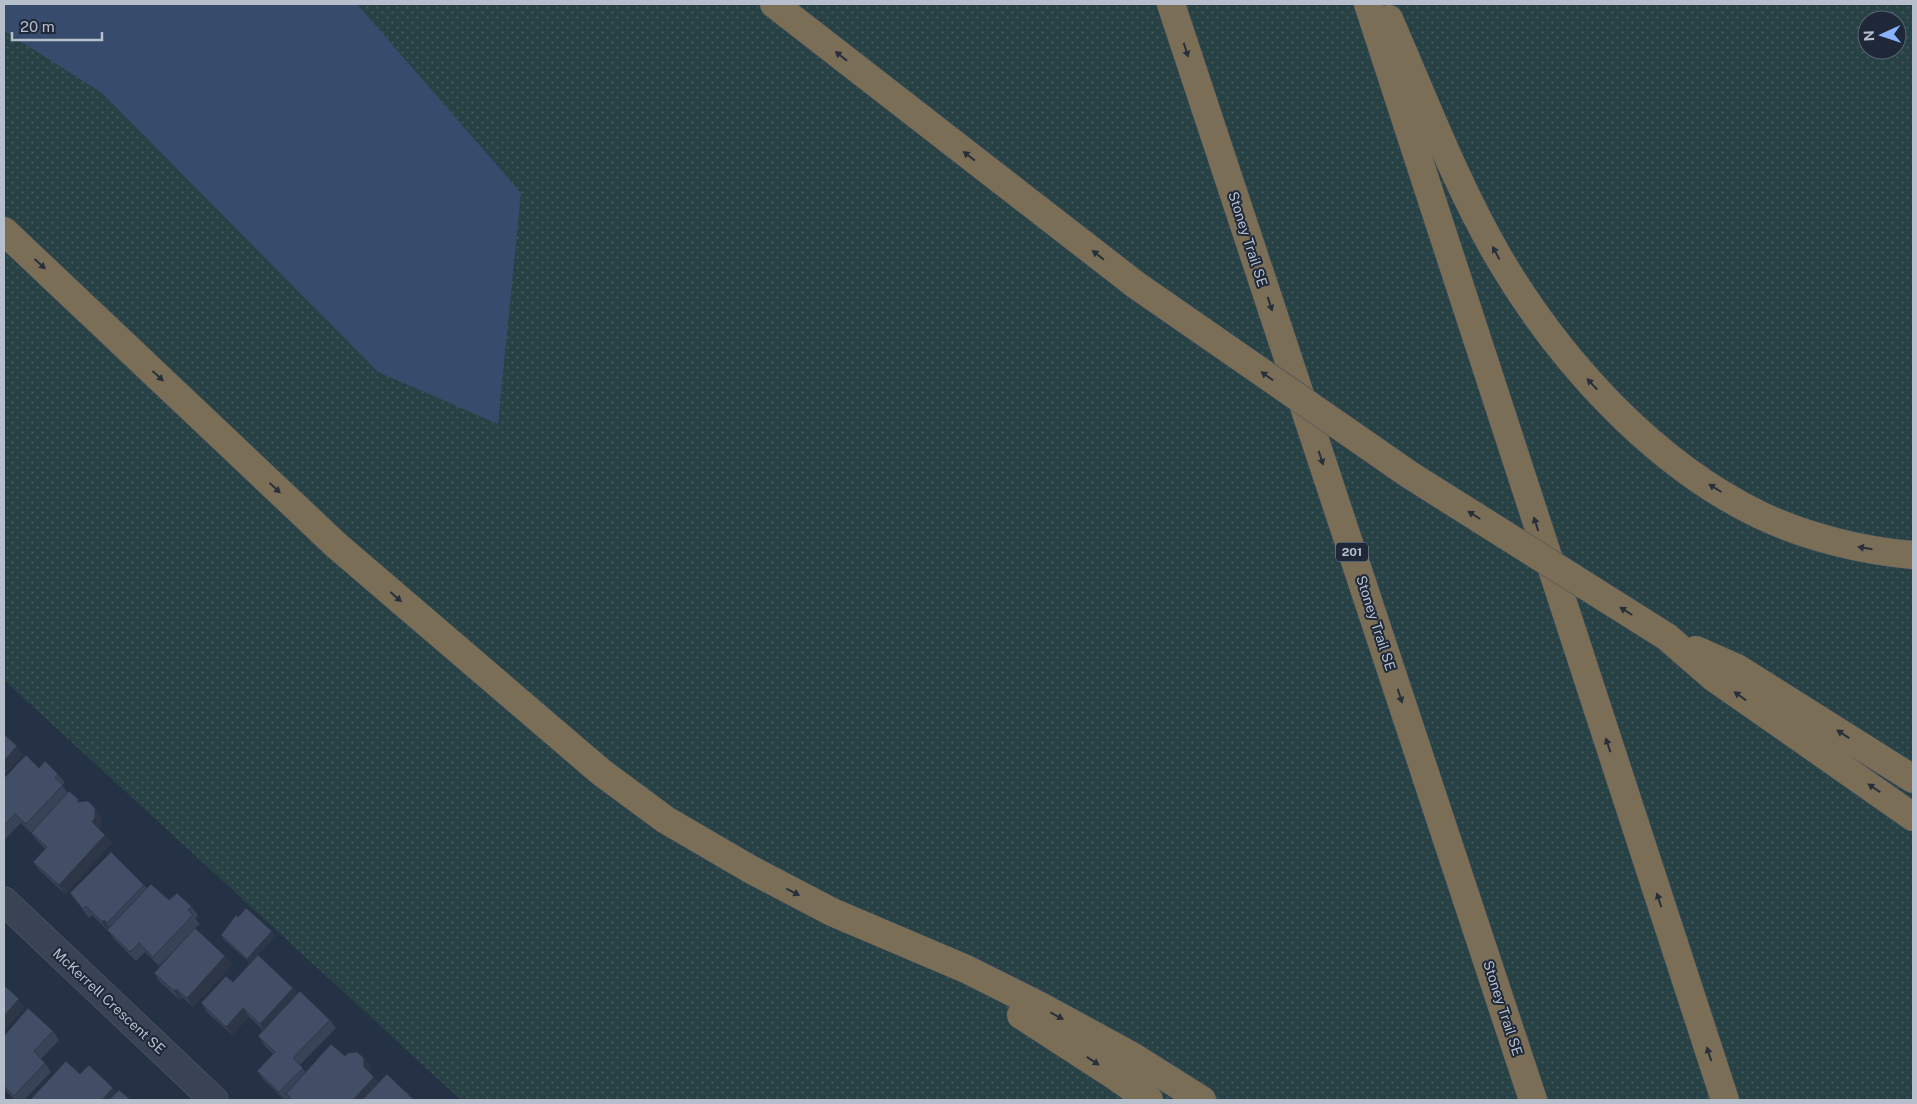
<svg xmlns="http://www.w3.org/2000/svg" width="1917" height="1104" font-family="'Public Sans',sans-serif">
	<defs>
		<pattern id="grass-dots" width="8" height="8" patternUnits="userSpaceOnUse" patternTransform="scale(1.25)"><rect width="8" height="8" fill="#274145"/><path d="M2 2h.1M6 6h.1" fill="none" stroke="#445b5f" stroke-width="1.8" stroke-linecap="round"/></pattern>
	</defs>
	<rect width="100%" height="100%" fill="#253145"/>
	<!-- grass -->
	<path fill="url(#grass-dots)" fill-rule="evenodd" d="M4,4H1913V1100H461L4,680ZM1867,20H1897V50H1867Z"/>
	<!-- water -->
	<path fill="#374b6d" d="M4,4H357L521,193L498,424L378,372L102,93L4,31Z"/>
	<g fill="none" stroke-linecap="round" stroke-linejoin="round">
		<defs>
			<path id="minor" d="M4,901L214,1100"/>
			<path id="motorway" d="M774,4L1136,285
				M1171,4L1533,1100
				M1368,4L1725,1100
				M1389,19C1424,99 1455,182 1499,258C1559,360 1652,463 1760,515C1806,537 1863,551 1913,555
				M4,231L336,545L601,772L666,820L750,869L832,912L966,969L1042,1007L1132,1056L1202,1100
				M1667,637L1713,677L1913,817
				M1696,650L1737,668L1913,779
				M1021,1015L1115,1076L1149,1100"/>
		</defs>
		<!-- minor casing -->
		<use href="#minor" stroke="#586171" stroke-width="29"/>
		<!-- motorway casing -->
		<use href="#motorway" stroke="#444e5e" stroke-width="29"/>
		<!-- minor -->
		<use href="#minor" stroke="#394354" stroke-width="28"/>
		<!-- motorway -->
		<use href="#motorway" stroke="#7b6e56" stroke-width="28"/>
		<defs>
			<path id="motorway-bridge" d="M1136,285L1410,475L1667,637"/>
		</defs>
		<!-- motorway-bridge casing -->
		<use href="#motorway-bridge" stroke="#444e5e" stroke-width="29" stroke-linecap="butt"/>
		<!-- motorway-bridge -->
		<use href="#motorway-bridge" stroke="#7b6e56" stroke-width="28"/>
	</g>
	<!-- wall -->
	<path fill="#384357" d="M39,768L58,774L65,783L62,785L68,793L101,817V826L99,829L105,835L112,843L65,894L39,870L33,862L45,849L37,841L31,833L21,823L4,840V778Z
		M144,885L147,889L169,900L192,907L198,916L195,918L200,924L195,928L225,956L232,965L193,1007L182,997L180,1000L160,982L154,973L193,931L159,966L145,952L136,961L114,939L108,931L92,915L89,918L70,893Z
		M221,935L275,936L250,963L224,940Z
		M293,988L297,994L330,1020L336,1028L300,1065L306,1072L345,1056L371,1067L370,1073L379,1083L414,1100H290L288,1098L286,1100H285L263,1079L257,1071L273,1054L264,1045L258,1036L263,1030L249,1017L232,1035L207,1012L201,1003Z
		M53,1031L59,1040L41,1059L45,1063L51,1072L24,1100H15L4,1089V1036Z"/>
	<!-- shaded-wall -->
	<path fill="#2e3747" d="M17,746L23,755L4,776V761Z
		M95,808L101,817V826L98,831L92,822Z
		M105,835L112,843L65,894L59,885Z
		M104,920L110,929L108,931L102,922Z
		M272,931L275,936L250,963L247,959Z
		M225,956L232,965L193,1007L187,998Z
		M293,988L299,997L266,1033L260,1024Z
		M176,989L182,997L180,1000L174,991Z
		M19,999L25,1008L4,1031V1016Z
		M243,1008L249,1017L232,1035L226,1027Z
		M364,1058L371,1067L370,1076L364,1067Z
		M374,1077L381,1086L367,1100H353Z
		M113,1088L119,1097L116,1100H102Z"/>
	<!-- building -->
	<path fill="#414e65" stroke="#2e3747" d="M4,734L17,746L4,761Z
		M26,755L39,768L45,761L58,774L55,778L63,785L26,824L15,814L4,825V778Z
		M69,791L79,800L77,802L88,801L95,808V818L92,822L105,835L59,885L33,862L47,847L31,833Z
		M111,852L144,885L107,923L104,920L102,922L86,906L83,909L70,893Z
		M151,884L169,900L177,893L192,907L188,910L193,915L153,957L139,943L130,952L107,930Z
		M246,908L272,931L247,959L221,935L236,915L238,917Z
		M195,928L225,956L187,998L176,989L174,991L154,973Z
		M258,955L293,988L260,1024L243,1008L226,1027L201,1003L226,976L233,982Z
		M4,985L19,999L4,1016Z
		M300,991L330,1020L293,1058L303,1068L279,1092L257,1071L275,1052L258,1036Z
		M28,1008L53,1031L34,1051L45,1063L14,1096L4,1086V1036Z
		M331,1044L345,1056L348,1053L357,1052L364,1058V1067L374,1077L353,1100H293L286,1094Z
		M66,1061L80,1074L89,1065L113,1088L102,1100H30Z
		M387,1074L414,1100H362Z
		M119,1090L131,1100H109Z"/>
	<!-- one-way arrows -->
	<defs><path id="oneway-solid" d="M-6-.8H1V-3.2L6.5 0L1 3.2V.8H-6Z" transform="scale(1.25)"/></defs>
	<g fill="#272f3c">
		<use href="#oneway-solid" transform="translate(1186 50) rotate(72)"/>
		<use href="#oneway-solid" transform="translate(841 56) rotate(-142)"/>
		<use href="#oneway-solid" transform="translate(969 156) rotate(-142)"/>
		<use href="#oneway-solid" transform="translate(1496 253) rotate(-118)"/>
		<use href="#oneway-solid" transform="translate(1098 255) rotate(-142)"/>
		<use href="#oneway-solid" transform="translate(40 264) rotate(43)"/>
		<use href="#oneway-solid" transform="translate(1270 304) rotate(72)"/>
		<use href="#oneway-solid" transform="translate(158 376) rotate(43)"/>
		<use href="#oneway-solid" transform="translate(1267 376) rotate(-145)"/>
		<use href="#oneway-solid" transform="translate(1592 384) rotate(-133)"/>
		<use href="#oneway-solid" transform="translate(1321 458) rotate(72)"/>
		<use href="#oneway-solid" transform="translate(275 488) rotate(43)"/>
		<use href="#oneway-solid" transform="translate(1715 488) rotate(-148)"/>
		<use href="#oneway-solid" transform="translate(1474 515) rotate(-148)"/>
		<use href="#oneway-solid" transform="translate(1536 524) rotate(-108)"/>
		<use href="#oneway-solid" transform="translate(1865 548) rotate(-171)"/>
		<use href="#oneway-solid" transform="translate(396 597) rotate(41)"/>
		<use href="#oneway-solid" transform="translate(1626 611) rotate(-148)"/>
		<use href="#oneway-solid" transform="translate(1400 696) rotate(72)"/>
		<use href="#oneway-solid" transform="translate(1740 696) rotate(-144)"/>
		<use href="#oneway-solid" transform="translate(1843 734) rotate(-147)"/>
		<use href="#oneway-solid" transform="translate(1608 745) rotate(-108)"/>
		<use href="#oneway-solid" transform="translate(1874 788) rotate(-146)"/>
		<use href="#oneway-solid" transform="translate(793 892) rotate(27)"/>
		<use href="#oneway-solid" transform="translate(1659 900) rotate(-108)"/>
		<use href="#oneway-solid" transform="translate(1057 1016) rotate(28)"/>
		<use href="#oneway-solid" transform="translate(1709 1054) rotate(-108)"/>
		<use href="#oneway-solid" transform="translate(1093 1061) rotate(33)"/>
	</g>
	<g text-anchor="middle" stroke-width="4" stroke-linejoin="round" paint-order="stroke">
		<!-- shield labels -->
		<rect fill="#1e2839" stroke="#8992a1" stroke-width="1" x="1336" y="542.5" width="32" height="19" rx="4"/>
		<g font-size="12" font-weight="bold" fill="#b7bfcd">
			<text x="1352" y="556">201</text>
		</g>
		<!-- street labels -->
		<g font-size="14" fill="#b7bfcd" stroke="#1e2839">
			<text transform="translate(1248 239) rotate(72)" y="5">Stoney Trail SE</text>
			<text transform="translate(1376 623) rotate(72)" y="5">Stoney Trail SE</text>
			<text transform="translate(109 1001) rotate(43)" y="5">McKerrell Crescent SE</text>
			<text transform="translate(1503 1008) rotate(72)" y="5">Stoney Trail SE</text>
		</g>
	</g>
	<!-- border -->
	<rect width="1917" height="1104" fill="none" stroke="#b7bfcd" stroke-width="10"/>
	<!-- north arrow -->
	<g transform="translate(1882 35) rotate(267)"><circle r="24" fill="#1e2839" stroke="#5b6474"/>
	<path d="M0-4L9 19L0 12L-9 19Z" fill="#8ab3ff"/>
	<text y="-8" font-size="14" font-weight="bold" text-anchor="middle" fill="#b7bfcd">N</text>
	</g>
	<!-- scale -->
	<path d="M12 32v8h90v-8" fill="none" stroke="#b7bfcd" stroke-width="2.5"/>
	<text x="20" y="32" font-size="15" fill="#b7bfcd" stroke="#1e2839" stroke-width="4" paint-order="stroke">20 m</text>
</svg>
